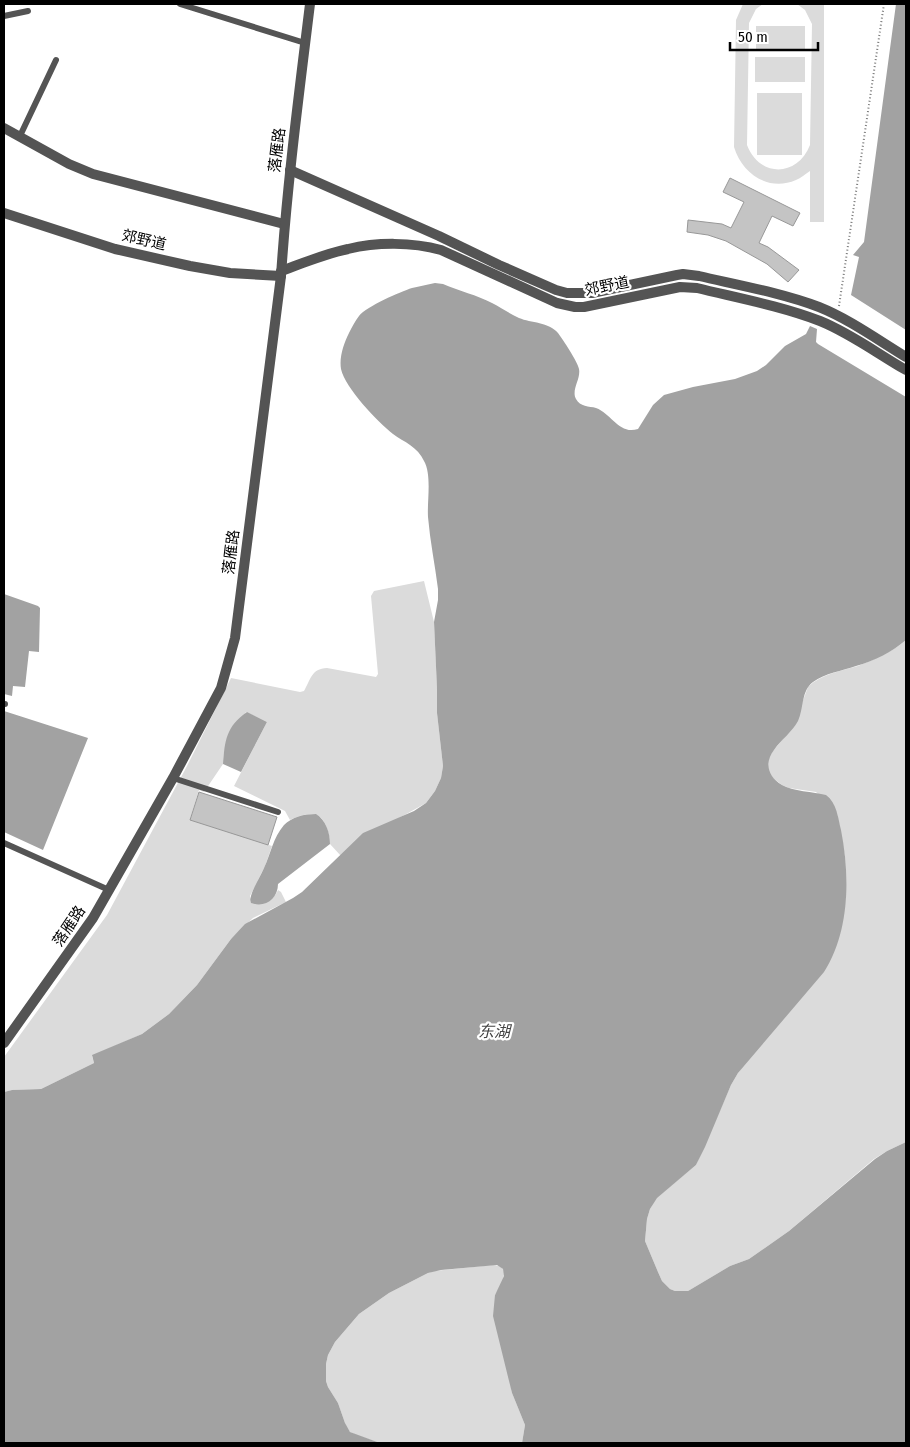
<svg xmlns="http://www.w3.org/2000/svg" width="910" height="1447" font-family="'Fira Sans Condensed','Noto Sans SC',sans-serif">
	<rect width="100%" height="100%" fill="#fff"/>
	<!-- green -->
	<path fill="#dbdbdb" d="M743,4H763L756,9L749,23L747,145C759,177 797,178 810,145L812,24L805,10L797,4H824V222H810V171C805,174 801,178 796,180C769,192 742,174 734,147L736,20Z
		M756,26H805V51H756Z
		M755,57H805V82H755Z
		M757,93H802V155H757Z
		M424,581L434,622L437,689V713L443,766L441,778L435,791L426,803L351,845L341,856L330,844C330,836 326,819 317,815C310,812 296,817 290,820L285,811L234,786L267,722L246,712L224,752L223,764L204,792L199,790L190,819L272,846L265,866L250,896L251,903C262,906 274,900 278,890L281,892L286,902L253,918L231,939L197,985L169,1014L142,1034L92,1056L94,1063L41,1089L12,1090L4,1092V1057L107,915L187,766L231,678L300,692L304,691C311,679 311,669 327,668L376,677L378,674L371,596L374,591Z
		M906,640V1142L887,1151L874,1159L789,1231L749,1259L730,1266L688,1291H675L670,1289L662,1281L658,1272L645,1241L647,1219L650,1209L656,1198L696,1165L731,1085L738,1073L842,923L846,897L845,857L837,813L816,792L789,788L782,785L773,778L769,773L768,768L769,757L773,751L793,727L808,687C821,674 841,671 858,666C875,659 892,652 906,640Z
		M493,1265C513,1266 501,1285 495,1295L512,1393L525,1425L522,1443H380L356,1435L350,1432L346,1426L338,1403L328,1387L326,1381V1364L328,1355L335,1342L359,1314L389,1293L428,1273L434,1271Z"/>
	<!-- water -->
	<path fill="#a2a2a2" d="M896,4H906V330L851,295L859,257L853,255L864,242Z
		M435,283L443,284C459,291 477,295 492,303C502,308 510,314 519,318C531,323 549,322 558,333C563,340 578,362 579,369C581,379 571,390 576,399C580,407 589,406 596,408C612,414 619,435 638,429L653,405L664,395L693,387L735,379L757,371L766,365L785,346L806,334L810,326L817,329L816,342L818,344L906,397V640C892,652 874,661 856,666C842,671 825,673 813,682C801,691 804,708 798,721C792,732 781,740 774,750C764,763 768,777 782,785C792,791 814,792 826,795C837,803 838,818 841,830C850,876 850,931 824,972L738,1073L731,1085L705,1147L696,1165L657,1198L650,1209L647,1219L645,1241L658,1272L662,1281L670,1289L675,1291H688L730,1266L749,1259L789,1231L875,1159L887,1151L906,1142V1443H522L525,1425L512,1393L493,1316L495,1295L504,1276L503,1269L497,1265L441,1270L428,1273L389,1293L359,1314L335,1342L328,1355L326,1364V1381L328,1387L338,1403L345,1423L350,1432L380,1443H4V1092L12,1090L41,1089L94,1063L92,1055L142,1034L169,1014L197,985L231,939L245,924L293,898L302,892L363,833L414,811L426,803L435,791L441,778L443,766L437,713V689L434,622L438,600V589C435,565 430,541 428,517C427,501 432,475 424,461C418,447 404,442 393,434C378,422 345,388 341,369C339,357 344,343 349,333C352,327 355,321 359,316C367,306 400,292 412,288C420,286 427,285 435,283Z
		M4,594L38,606L40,608L39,652L29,651L25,687L13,686L12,696L4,694Z
		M4,711L88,738L43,850L4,832Z
		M247,712L267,722L241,772L223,764C225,740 226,727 247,712Z
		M316,814C326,820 330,833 330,844L278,884C278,899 265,908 251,903C250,899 250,900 251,896C254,886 260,877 264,868C271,853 273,838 284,825C292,817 304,814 316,814Z"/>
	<!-- building -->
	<path fill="#c4c4c4" stroke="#989898" d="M730,178L800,213L793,226L772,216L759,243L768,247L799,270L788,282L767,264L726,241L708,235L687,232L688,220L722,224L731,228L744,202L723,192Z
		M199,792L277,817L268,845L190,820Z"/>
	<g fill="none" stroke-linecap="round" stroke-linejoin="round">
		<!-- path -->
		<path stroke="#767676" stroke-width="2" stroke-dasharray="1 2.5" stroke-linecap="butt" d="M839,306L884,4"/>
		<!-- service -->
		<path stroke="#545454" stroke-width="6" d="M180,4L305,43
			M4,16L28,11
			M19,138L56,60
			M4,704H5
			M173,778L278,812
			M4,843L109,890"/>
		<!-- minor -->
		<path stroke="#545454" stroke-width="10" d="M4,128L69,164L93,174L284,224
			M290,170L439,236L499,265L556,290L567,293H592L677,275L683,274L699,276C738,285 782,293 819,307C849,319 878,340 906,357
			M4,213L115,249L190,266L230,273L281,276
			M281,271C303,263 325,254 348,249C377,242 412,242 441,250L557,303L575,307H584L680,287L697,288C738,298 781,306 820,321C850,333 878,354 906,370"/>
		<!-- tertiary -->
		<path stroke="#545454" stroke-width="10" d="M4,1043L93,918L173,778L221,688L235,638L281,276C287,185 299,94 310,4"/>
	</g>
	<g text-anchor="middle" stroke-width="4.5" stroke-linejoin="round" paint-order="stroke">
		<!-- street labels -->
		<g font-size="15" fill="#000" stroke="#fff">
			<text transform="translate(277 150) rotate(-83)" y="5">落雁路</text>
			<text transform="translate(144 240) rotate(13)" y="5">郊野道</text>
			<text transform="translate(607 286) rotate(-11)" y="5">郊野道</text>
			<text transform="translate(231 552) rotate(-83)" y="5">落雁路</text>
			<text transform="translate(69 926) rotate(-56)" y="5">落雁路</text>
		</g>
		<!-- water labels -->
		<g font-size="16" font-style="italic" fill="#434343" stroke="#fff">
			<text x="494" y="1037">东湖</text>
		</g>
	</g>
	<!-- border -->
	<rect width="910" height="1447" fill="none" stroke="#000000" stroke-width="10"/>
	<!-- scale -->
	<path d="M730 42v8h88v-8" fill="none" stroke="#000000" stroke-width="2.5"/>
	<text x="738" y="42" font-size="15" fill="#000000" stroke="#ffffff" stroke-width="4" paint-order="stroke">50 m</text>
</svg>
